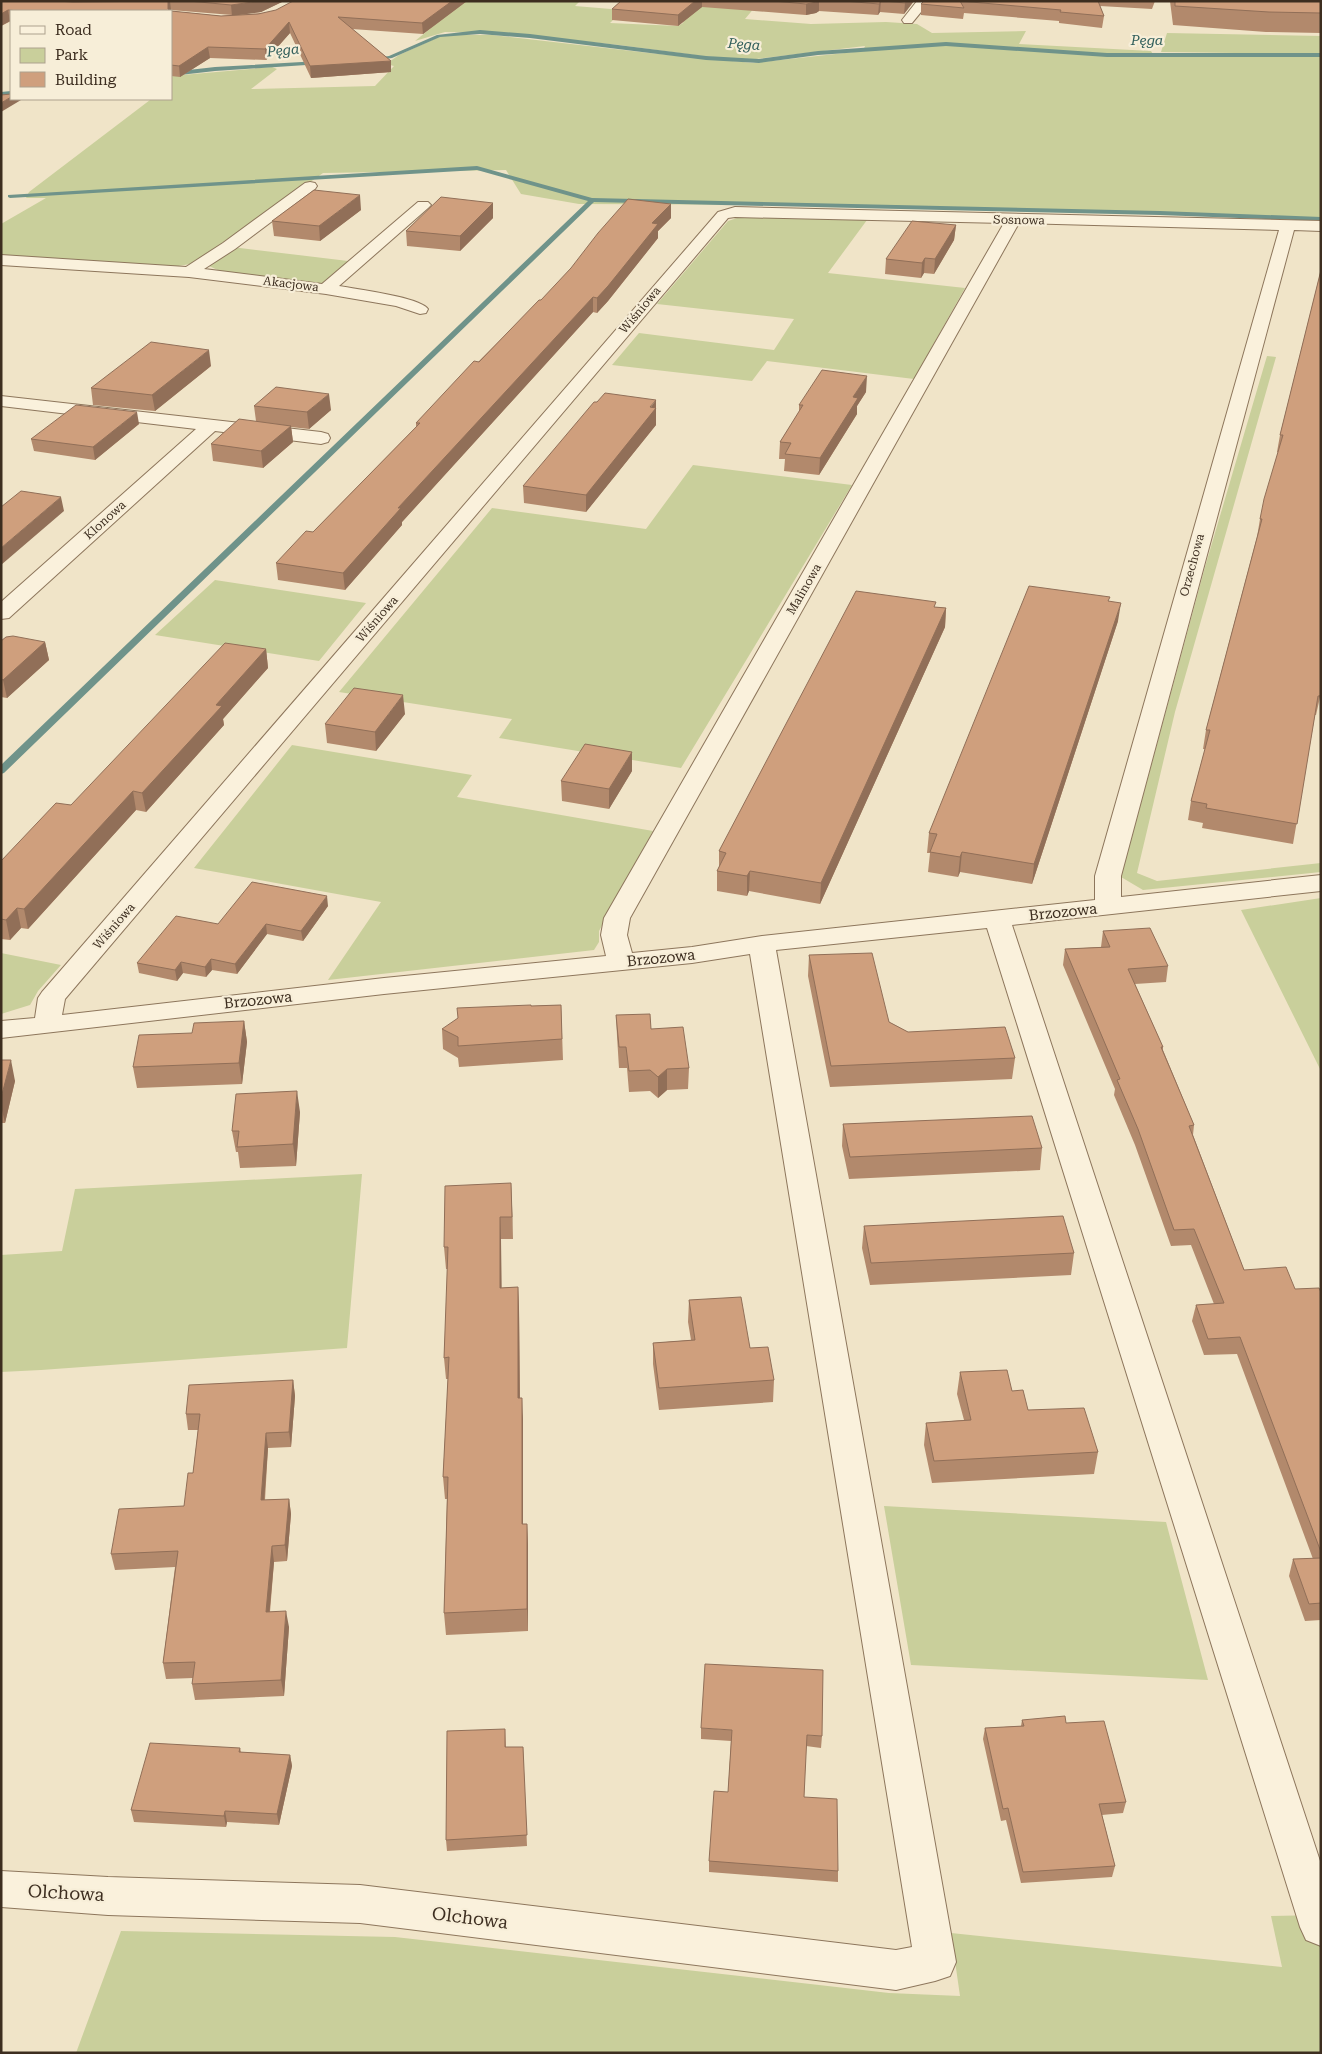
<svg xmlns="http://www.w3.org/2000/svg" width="1322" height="2054" font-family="'Roboto Serif',serif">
	<rect width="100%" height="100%" fill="#f0e4c8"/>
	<!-- green -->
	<path fill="#c9cf9b" d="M464,1H580L575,6L623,10L610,23L678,26L683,23L688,5L760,1L745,19L811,24L886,22L917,24L932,33L1026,31L1019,44L1151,51L1154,56L1321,57V220L1055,210L836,205L579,204L521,194L506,170L323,173L221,245L190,264L167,268L1,256V224L46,198H26L29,192L150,100L147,99H171V76L272,67L277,69L251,89L375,86L394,66L386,64L399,55L441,36L453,35H492L649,53L753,63L863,51L865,46L748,60L702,56L619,45L504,33L445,32L415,41Z
		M1167,33L1321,36V54L1161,52Z
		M743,216L867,220L828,273L965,288L914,379L767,361L752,381L612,365L639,333L774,350L794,319L657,304L728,221Z
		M232,247L348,261L353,262L330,281L322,284L222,272L209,266Z
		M1267,356L1276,357L1175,712L1137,873L1157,881L1321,863V872L1143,890L1121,877L1205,567Z
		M693,465L852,485L681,768L499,738L512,719L339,692L492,508L646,529Z
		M215,580L366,603L319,661L155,635Z
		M292,745L472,775L457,797L653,831L599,931V942L594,950L328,980L381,902L194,868Z
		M1321,898V1071L1241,910Z
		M1,953L61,965L38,991L30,1005L1,1014Z
		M362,1174L347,1348L41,1370L1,1372V1255L62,1251L75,1189Z
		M884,1506L1166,1522L1208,1680L911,1665Z
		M1321,1915V2053H76L121,1931L395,1937L889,1993L960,1996L951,1933L1282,1967L1271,1916Z"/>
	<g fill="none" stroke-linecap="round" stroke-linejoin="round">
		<!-- stream -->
		<path fill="#6f938a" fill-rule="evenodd" d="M480,30L530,34L706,56L759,59L818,51L946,42L1107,53H1321V57H1107L946,46L818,55L759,63L706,60L530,38L480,34L440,37L392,58L372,61L369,59L389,56L437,35Z
			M319,61L321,64L215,71L171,76V72L215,67Z
			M11,91V95L1,96V92Z
			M477,166L592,198L1160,211L1321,217V221L1160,215L594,202L4,773L1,774V765L588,201L477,170L10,198L8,197V195Z"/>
		<defs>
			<path id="minor" d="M917,1H930L912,23H904L902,20Z
				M310,182L315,183L317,186L315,189L235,249L204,269L322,284L418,202H428L431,205L428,208L339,286C355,289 420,297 428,309L426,313L420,314L396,306L326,294L189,277L1,265V255L186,267L223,243L305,183Z
				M735,207L1321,221V231L1294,230L1121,876V897L1321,875V891L1012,925L1321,1864V1946L1306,1940L1300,1927L987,928L776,950L956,1962L950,1976L935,1981L896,1990L360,1923L108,1915L1,1907V1871L108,1877L360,1885L896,1950L912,1947L750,954L692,963L384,994L1,1038V1021L35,1018L38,998L42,992L718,212ZM735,217L1004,223L604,918L601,935L606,956L384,978L62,1015L65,999L728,218ZM1019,223L1279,230L1095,876V900L762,936L692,947L632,953L627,935L630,918Z
				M1,396L321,432L328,434L330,438L328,442L321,444L215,431L9,618L1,619V602L196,429L1,406Z"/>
		</defs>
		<!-- minor casing -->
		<use href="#minor" stroke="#8d765c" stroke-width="2"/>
		<!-- minor -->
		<use href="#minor" fill="#faf1dc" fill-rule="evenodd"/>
	</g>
	<!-- wall -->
	<path fill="#b2896c" d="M1,1L82,2L67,1H284L261,12L233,15L467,1L423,34L352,29L391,61V72L311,78L290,33L266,60L210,58L180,77L171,76V11L221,16L232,15L171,10L170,11H11V21L1,26Z
		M621,1H914L904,14L880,12L878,15L819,11L816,13L806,15L702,7L678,26L612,20V9Z
		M924,1H1155L1152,9L1100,6L1104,16L1102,28L1059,23V21L964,13L963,19L921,15V4Z
		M1170,1H1321V33L1266,32L1173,25Z
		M493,203V218L460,251L407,246L406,231Z
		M671,204V218L658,231V238L608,301L597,313L593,312L402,522V525L345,590L278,580L276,563L313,532L416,427V423L541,300Z
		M361,210L320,241L274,236L272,221Z
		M956,225L954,240L934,274L924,273L921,278L885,274L886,259Z
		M1321,270V693L1316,715H1315L1293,844L1202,828L1203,823L1188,820L1191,801L1205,749H1203L1206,730L1257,537L1260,519L1278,452H1277L1280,435Z
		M211,366L155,411L93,405L91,388Z
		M866,392L857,406V414L819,475L784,471L785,459H779L780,442L799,412V405Z
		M254,406L331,410L309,429L291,427L293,442L263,468L213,461L211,444L256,421Z
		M656,416V425L586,512L524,503L523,486Z
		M139,424L95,460L34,451L31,439Z
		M1109,601L1118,621L1032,884L960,872L958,877L928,872L930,853H927L929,833Z
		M936,607L946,608L945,627L820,904L749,891L747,896L717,891V871L719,867V851Z
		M1,641L45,642L49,660L7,698L1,697Z
		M266,649L268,668L223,719L224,725L146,812L136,810L28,929L21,928L10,940L1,939V861Z
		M405,714L376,751L327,743L325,724Z
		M632,771L609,809L562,801L561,781Z
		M328,906L303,941L267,934L237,974L212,970L206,977L183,973L177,981L139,973L137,963L218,924Z
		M1103,931L1168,966L1166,982L1135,984L1163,1047V1050L1194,1125L1193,1135L1244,1270L1295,1289L1321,1292V1620L1305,1621L1289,1576L1293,1559H1313L1237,1354L1204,1355L1192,1321L1196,1305L1214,1304L1191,1245L1171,1246L1135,1145L1114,1095L1115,1089L1063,965L1065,949L1101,947Z
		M809,955L889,1022L908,1032L1015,1058L1012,1079L830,1087L808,976Z
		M561,1005L563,1060L459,1067L458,1058L443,1049L442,1029L531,1006Z
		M616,1015L651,1029L689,1068L688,1089L667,1090L658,1098L650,1091L629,1092L627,1068H619L617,1036Z
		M244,1021L247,1042L242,1084L137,1088L133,1067L192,1033Z
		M1,1060L15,1081L5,1123H1Z
		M300,1112L296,1166L240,1168L238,1152H236L232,1131Z
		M843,1124L1042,1148L1040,1170L849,1179L842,1146Z
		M511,1183L513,1239H501V1288L518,1287L519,1309L520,1398L523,1420V1524H527L528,1546V1631L446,1635L444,1613L447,1499H445L443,1477L448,1379H446L444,1358L448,1269H446L444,1247Z
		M864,1226L1074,1253L1071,1275L870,1285L862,1248Z
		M689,1300L750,1348L774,1380L773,1402L659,1410L653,1364V1343L691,1340L688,1322Z
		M960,1372L1012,1391L1028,1410L1098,1452L1094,1474L932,1483L924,1445L926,1423L964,1420L957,1394Z
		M293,1380L295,1396L291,1447L268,1448L265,1500L289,1499L291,1514L287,1561L274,1562L270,1612L289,1627L284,1696L195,1700L192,1684L193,1678L166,1679L163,1663L175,1567L115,1570L111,1554L184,1506L193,1473L198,1430H188L186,1414Z
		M1022,1720L1066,1723L1126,1802L1123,1813L1102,1815L1115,1866L1112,1877L1021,1883L1006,1820L1001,1821L983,1739L985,1728L1021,1726Z
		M701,1728L822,1736L821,1748L806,1746L804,1797L838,1871V1882L709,1872V1861L728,1792L731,1741L701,1739Z
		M505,1729L506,1747H523L527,1846L447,1851L446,1840Z
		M240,1748L241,1752L290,1755L292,1766L279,1825L227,1822L226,1827L134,1822L131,1810Z"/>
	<!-- shaded-wall -->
	<path fill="#916f58" d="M168,1H170L171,10L170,11H168Z
		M260,1H284L261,12L232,16L231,5Z
		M452,1H467L423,34L422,23Z
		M695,1H702V7L678,26V15Z
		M819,1V11L816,13L806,15V4Z
		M881,1L880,12L878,15L879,4Z
		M906,1H914L904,14L905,3Z
		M8,10L10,21L1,26V14Z
		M289,22L290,33L266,60L265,49Z
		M208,47L210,58L180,77L179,66Z
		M391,61V72L311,78L310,66Z
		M11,97V99H21V100L1,112V103Z
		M360,195L361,210L320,241L319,226Z
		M493,203V218L460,251V236Z
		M671,204V218L658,231V238L608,301L597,313V298L652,223Z
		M956,225L954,240L934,274L935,259Z
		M925,258L924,273L921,278L922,263Z
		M593,297V312L402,522V525L345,590L343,573L398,508Z
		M209,350L211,366L155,411L152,395Z
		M867,376L866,392L857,406V414L819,475L820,458L853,397Z
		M329,394L331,410L309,429L307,412Z
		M656,400V425L586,512V495Z
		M137,412L139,424L95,460L93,447Z
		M291,426L293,442L263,468L261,451Z
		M61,497L64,511L1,565V548Z
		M1121,603L1118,621L1032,884L1034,864Z
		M946,608L945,627L820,904L821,883Z
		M45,642L49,660L7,698L3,680Z
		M266,649L268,668L223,719L224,725L146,812L142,793L216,705Z
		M403,695L405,714L376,751L375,732Z
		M632,752V771L609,809V789Z
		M133,791L136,810L28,929L24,909Z
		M962,852L960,872L958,877L960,857Z
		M750,871L749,891L747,896V876Z
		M327,896L328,906L303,941L301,931Z
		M17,908L21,928L10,940L6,920Z
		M266,924L267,934L237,974L235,964Z
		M211,959L212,970L206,977L205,967Z
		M181,962L183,973L177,981L175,970Z
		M244,1021L247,1042L242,1084L239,1063Z
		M11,1060L15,1081L5,1123L1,1106V1098Z
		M667,1069V1090L658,1098V1077Z
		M297,1091L300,1112L296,1166L293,1144Z
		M511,1183L512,1205L513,1239L512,1217Z
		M500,1217L501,1239L502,1309L500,1288Z
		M518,1287L519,1309L520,1420L518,1398Z
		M293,1380L295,1396L291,1447L289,1432Z
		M522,1398L523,1420V1546L522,1524Z
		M266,1433L268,1448L263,1516L261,1500Z
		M289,1499L291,1514L287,1561L285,1545Z
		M527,1524L528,1546V1631L527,1609Z
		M272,1546L274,1562L268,1628L266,1612Z
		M286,1611L289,1627L284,1696L281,1680Z
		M290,1755L292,1766L279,1825L277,1814Z
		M225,1811L227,1822L226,1827L224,1816Z"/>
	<!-- building -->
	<path fill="#cf9f7d" stroke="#916f58" d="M1,1H57L73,2L168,1V9L170,11H19L8,10L1,14Z
		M189,1H260L231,5Z
		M293,1H452L422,23L338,17L391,61L310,66L289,22L265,49L208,47L179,66L171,65V11L221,16L258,14L276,10Z
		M621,1H695L678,15L612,9Z
		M773,1H818L817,2L806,4Z
		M844,1H881L879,4Z
		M884,1H906L905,3Z
		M924,1H1098L1104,16L1060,12L1061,10L960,1L964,8L921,4Z
		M1175,1H1321V13L1269,12L1175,6Z
		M11,94V97L1,103V95Z
		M314,190L360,195L319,226L272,221Z
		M441,197L493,203L460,236L406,231Z
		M628,199L671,204L652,223L658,224L608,286L597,298L593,297L398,508H401L343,573L276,563L306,531L313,532L420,423H416L474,361L479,362L539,300H541L571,268L598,233Z
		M912,221L956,225L935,259L925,258L922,263L886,259Z
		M1321,270V693L1320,696H1318L1297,824L1206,808L1207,804L1191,801L1210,730H1206L1262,519H1260L1264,499L1283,435H1280Z
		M151,342L209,350L152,395L91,388Z
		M822,370L867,376L853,397L858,398L820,458L785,454L791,443L780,442L803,405H799Z
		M276,387L329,394L307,412L254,406Z
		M605,393L656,400L650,407L656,408L586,495L523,486L594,402H597Z
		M76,405L137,412L93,447L31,439Z
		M239,419L291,426L261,451L211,444Z
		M21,491L61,497L1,548V507Z
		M1029,586L1110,597L1108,601L1121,603L1034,864L962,852L960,857L930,852L937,834L929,833Z
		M856,591L936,602L934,607L946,608L821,883L750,871L747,876L717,871L726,853L719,851Z
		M13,636L45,642L3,680L1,679V641L6,637Z
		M225,643L266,649L216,705L222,706L142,793L133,791L24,909L17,908L6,920L1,919V861L56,803L71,805Z
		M354,688L403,695L375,732L325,724Z
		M585,744L632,752L609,789L561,781Z
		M252,882L327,896L301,931L266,924L235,964L211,959L205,967L181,962L175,970L137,963L176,916L218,924Z
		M1150,928L1168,966L1128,969L1163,1047H1161L1194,1125L1189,1126L1244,1270L1286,1267L1295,1289L1319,1288L1321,1292V1333H1320L1321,1334V1552L1240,1337L1208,1339L1196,1305L1224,1303L1194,1229L1174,1230L1138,1129L1117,1080L1120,1079L1065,949L1110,947L1103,931Z
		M872,953L889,1022L908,1032L1005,1027L1015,1058L831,1066L809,955Z
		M531,1005V1006L561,1005L562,1039L458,1046V1037L442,1029L458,1018L457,1008Z
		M650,1014L651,1029L683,1027L689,1068L667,1069L658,1077L650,1070L629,1071L626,1047H619L616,1015Z
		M244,1021L239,1063L133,1067L139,1035L192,1033L194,1023Z
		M1,1060H11L1,1098Z
		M297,1091L293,1144L237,1147L239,1131H232L236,1094Z
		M1032,1116L1042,1148L850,1157L843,1124Z
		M511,1183L512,1217H500V1288L518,1287V1398H522V1524H527V1609L444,1613L448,1477H443L449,1357L444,1358L448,1247H444L445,1186Z
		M1063,1216L1074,1253L871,1263L864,1226Z
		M741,1297L750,1348L768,1347L774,1380L659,1388L653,1343L695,1340L689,1300Z
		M1007,1370L1012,1391L1023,1390L1028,1410L1084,1408L1098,1452L934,1461L926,1423L971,1420L960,1372Z
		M293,1380L289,1432L266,1433L261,1500L289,1499L285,1545L272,1546L266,1612L286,1611L281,1680L192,1684L195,1662L163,1663L178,1551L111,1554L119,1509L184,1506L188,1473H193L200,1414H186L189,1385Z
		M1321,1558V1603L1309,1604L1293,1559Z
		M705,1664L823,1670L822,1736L807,1735L804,1797L837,1799L838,1871L709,1861L714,1791L728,1792L732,1730L701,1728Z
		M1065,1716L1066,1723L1104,1721L1126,1802L1099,1804L1115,1866L1023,1872L1008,1808L1003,1809L985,1728L1024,1726L1022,1720Z
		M505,1729V1747H523L527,1835L446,1840L447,1731Z
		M150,1743L240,1748L239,1752L290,1755L277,1814L225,1811L224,1816L131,1810Z"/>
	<g text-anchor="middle" stroke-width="4.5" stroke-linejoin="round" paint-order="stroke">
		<!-- far-street labels -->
		<g font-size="12" fill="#3d2e20" stroke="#f7eed8">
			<text transform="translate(1019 220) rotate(1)" y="4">Sosnowa</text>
			<text transform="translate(291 284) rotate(7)" y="4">Akacjowa</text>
			<text transform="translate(640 310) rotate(-50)" y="4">Wiśniowa</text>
			<text transform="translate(105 520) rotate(-42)" y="4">Klonowa</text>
			<text transform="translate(1192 565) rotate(-75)" y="4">Orzechowa</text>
			<text transform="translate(804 589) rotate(-60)" y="4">Malinowa</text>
			<text transform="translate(377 619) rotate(-49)" y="4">Wiśniowa</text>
			<text transform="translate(114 926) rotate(-49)" y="4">Wiśniowa</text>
		</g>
		<!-- far-water labels -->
		<g font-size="14" font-style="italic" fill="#2f5d5a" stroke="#f7eed8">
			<text x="1147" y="45">Pęga</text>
			<text transform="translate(744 44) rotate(4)" y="5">Pęga</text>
			<text transform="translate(283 50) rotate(-5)" y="5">Pęga</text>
		</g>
		<!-- street labels -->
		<g font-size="15" fill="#3d2e20" stroke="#f7eed8">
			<text transform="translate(1063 912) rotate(-6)" y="5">Brzozowa</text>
			<text transform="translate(661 958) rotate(-6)" y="5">Brzozowa</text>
			<text transform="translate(258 1000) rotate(-6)" y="5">Brzozowa</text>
		</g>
		<!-- near-street labels -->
		<g font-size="18" fill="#3d2e20" stroke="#f7eed8">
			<text transform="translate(66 1893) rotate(3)" y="6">Olchowa</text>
			<text transform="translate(470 1918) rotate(7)" y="6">Olchowa</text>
		</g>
	</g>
	<!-- border -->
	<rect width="1322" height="2054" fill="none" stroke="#3d2e20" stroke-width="5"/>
	<!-- legend -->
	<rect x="10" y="10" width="162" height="90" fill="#f7eed8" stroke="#ada18e"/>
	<rect x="20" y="26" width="25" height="8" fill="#faf1dc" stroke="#ada18e"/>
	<text x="55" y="35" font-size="15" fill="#3d2e20">Road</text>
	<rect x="20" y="48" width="25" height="15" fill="#c9cf9b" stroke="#ada18e"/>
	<text x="55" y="60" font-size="15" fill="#3d2e20">Park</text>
	<rect x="20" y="72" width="25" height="15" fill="#cf9f7d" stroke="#ada18e"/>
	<text x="55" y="85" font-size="15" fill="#3d2e20">Building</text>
</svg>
